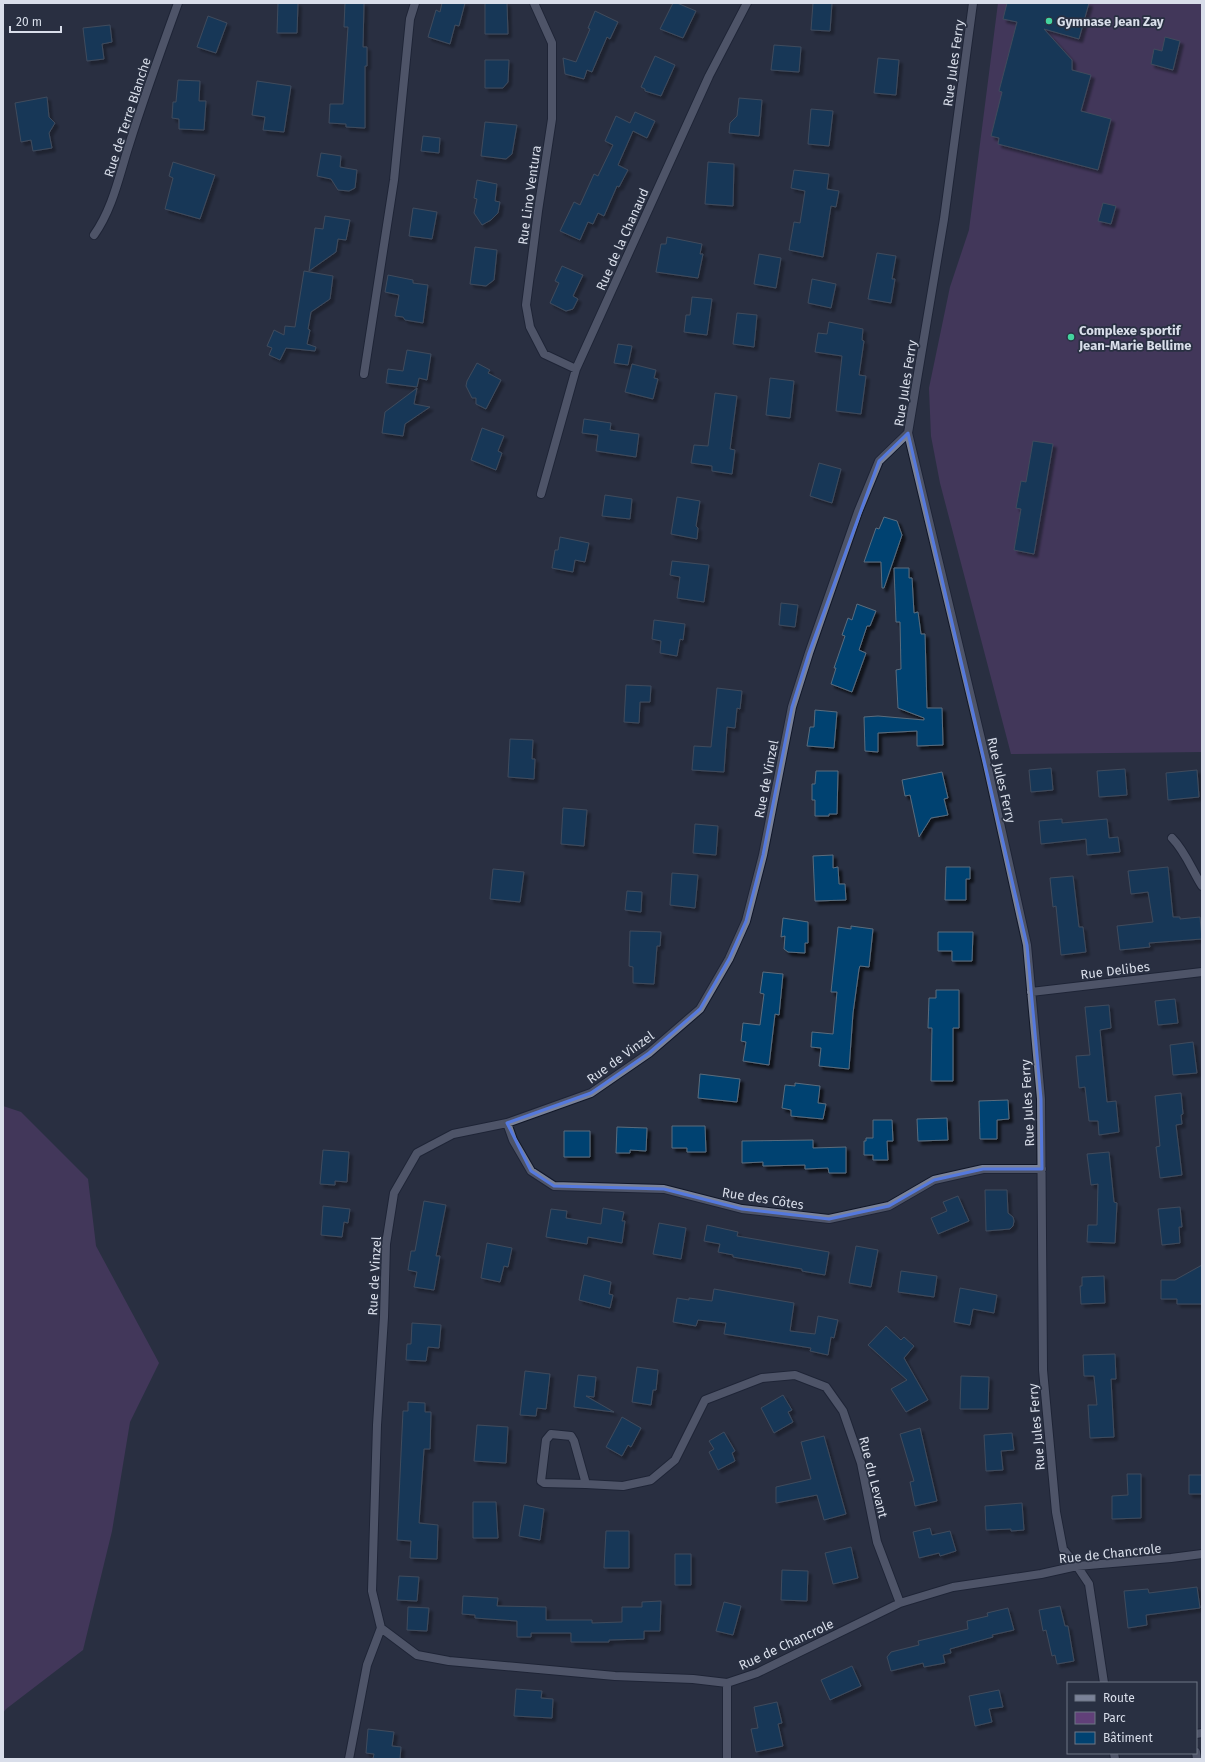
<svg xmlns="http://www.w3.org/2000/svg" width="1205" height="1762" font-family="'Fira Sans',sans-serif">
	<defs>
		<filter id="shadow"><feDropShadow dx="3.5" dy="3.5" stdDeviation="1" flood-color="#0009"/></filter>
	</defs>
	<rect width="100%" height="100%" fill="#293042"/>
	<!-- green -->
	<path fill="#614079" d="M998,3H1202V752L1011,754L940,483L931,436L929,388L950,287L969,230Z
		M3,1106L21,1112L88,1179L96,1246L159,1363L130,1422L112,1531L83,1650L6,1709L3,1713Z"/>
	<!-- building -->
	<path fill="#004271" stroke="#5a6c7d" filter="url(#shadow)" d="M278,3H298L297,33H277Z
		M345,3H364L363,47H367V66H365V128L346,127V124L329,123L330,104H343L348,27H344Z
		M442,3H465L459,26L455,25L450,44L428,37L436,10L440,12Z
		M485,3H507L508,34H485Z
		M673,3H677L696,11L683,38L660,29Z
		M813,3H832L830,31L811,30Z
		M1007,3H1089L1079,39L1044,29L1072,60V70L1091,75L1081,111L1111,119L1098,170L998,144L999,138L991,136L1002,92L999,91L1017,22L1003,19Z
		M595,11L618,22L610,39L607,37L592,72L587,70L584,79L565,74L563,58L576,62L590,29L588,28Z
		M208,16L227,23L216,53L197,47Z
		M110,25L112,42L102,44L104,59L87,61L83,28Z
		M1165,37L1180,41L1173,70L1151,64L1154,49L1162,51Z
		M774,45L801,47L799,72L771,70Z
		M655,56L675,65L661,96L645,91V89L641,87Z
		M878,58L899,60L896,95L874,93Z
		M485,60H509L508,82L503,88H485Z
		M178,80L200,81L199,101H206L204,130L179,129V119L172,118L173,102H176Z
		M257,81L291,86L284,132L263,130L265,117L252,115Z
		M47,97L49,117L55,123L49,133L52,148L33,151L31,140L21,142L15,103Z
		M739,98L762,100L759,136L729,133L730,123L737,116Z
		M811,109L833,111L829,146L808,144Z
		M635,112L655,121L647,138L633,131L618,165L628,170L619,187L617,186L604,216L598,213L593,224L588,222L580,240L560,231L574,202L580,205L594,174L598,176L613,145L605,141L616,116L630,123Z
		M485,122L517,125L512,154L506,159L481,156Z
		M423,136L440,138L439,153L421,151Z
		M321,153L341,156L340,167L357,170L355,188L349,191L338,190L331,179L317,176Z
		M173,162L215,175L200,219L165,209L173,178L169,176Z
		M708,162L734,164L733,206L705,204Z
		M794,170L829,174L827,189L839,191L836,207L831,206L823,257L789,250L794,222L800,223L805,191L791,188Z
		M477,180L497,184L495,201L500,202L498,213L491,220L482,225L474,213L477,199L474,198Z
		M1103,203L1116,206L1111,224L1098,221Z
		M413,208L437,212L432,239L409,236Z
		M325,216L350,220L346,240L338,239L336,252L309,271L315,228L323,229Z
		M667,237L702,244L700,254H703L698,278L656,272L661,244H666Z
		M475,247L497,250L494,280L486,286L470,284Z
		M877,253L896,256L892,279H895L891,303L868,299Z
		M759,254L781,258L776,288L754,284Z
		M562,266L583,275L573,296L578,299L573,309L566,311L550,303L559,283L555,281Z
		M304,271L333,276L330,299L311,312L308,329L310,330L307,344L316,347L315,351L286,348L280,360L269,355L272,348L267,346L274,330L284,335L285,326L295,327Z
		M388,275L413,280V283L428,285L423,323L405,320L403,317L395,316L399,295L385,292Z
		M812,279L836,284L831,308L808,303Z
		M692,297L712,299L707,335L684,332L686,315H690Z
		M737,313L757,315L754,347L733,344Z
		M829,322L863,329L862,340L864,341L859,375L866,376L861,414L836,411L842,356L815,352L818,333L827,334Z
		M618,344L632,346L628,365L614,363Z
		M407,350L431,354L427,380L419,378L417,387L386,383L388,369L403,371Z
		M477,363L490,370L488,373L501,380L486,409L476,404V398H472L466,386L467,381Z
		M632,364L656,370L654,378L658,379L653,399L625,392Z
		M770,378L794,381L790,418L766,415Z
		M417,388L414,404L430,407L405,424L403,436L382,433L385,412Z
		M715,393L737,396L730,449L735,450L732,474L712,471V466L691,463L694,445L708,446Z
		M584,419L611,423L610,430L639,434L636,457L596,451L598,435L582,433Z
		M482,428L504,436L498,451L502,453L496,470L471,460Z
		M1033,441L1053,444L1034,554L1014,550L1021,509L1016,508L1021,481L1026,482Z
		M819,463L841,469L832,503L810,496Z
		M605,495L632,499L630,519L602,516Z
		M677,497L700,501L696,526L698,528L697,539L671,534Z
		M884,517L897,521L902,535L884,588H882L881,562H864L876,528L879,529Z
		M560,537L589,543L585,562L575,560L573,572L552,568L555,550H558Z
		M672,561L709,565L704,602L677,598L680,577L670,575Z
		M894,568H909V578H912L914,613L918,612L921,634H925L927,708H942L943,745L917,746V731L878,733V752L865,751L864,717L878,716L924,720V718L898,708L896,670L901,669L900,622H896Z
		M781,603L798,605L795,627L779,625Z
		M857,604L876,611L870,626H867L859,650L866,653L852,692L831,684L836,668H834L845,636L842,635L848,618L852,620Z
		M654,620L685,624L683,640L680,639L677,656L660,653L661,641L652,639Z
		M626,685L651,686L650,702H640L639,723L624,722Z
		M717,688L742,691L740,709L737,708L735,728L727,727L724,772L692,770L694,746L711,747Z
		M815,710L837,712L834,748L807,746L810,727H814Z
		M510,739L533,740L532,759H535L534,779L508,777Z
		M1051,768L1053,790L1031,792L1029,770Z
		M1125,769L1127,795L1099,797L1097,771Z
		M1197,770L1199,797L1168,800L1166,773Z
		M816,771H838L837,814H829V816H815V800H812V784H815Z
		M942,772L948,798L944,799L948,815L931,818L919,837L910,795L905,796L902,780Z
		M563,808L587,810L584,846L561,844Z
		M1062,819V823L1107,819L1109,838L1118,837L1120,852L1087,855L1086,839L1041,844L1039,821Z
		M695,824L718,826L716,855L693,853Z
		M833,855V868L838,867L839,884H845L846,900L815,901L813,856Z
		M946,867H970V879H966V900H945Z
		M1168,867L1173,917H1180V919L1200,917L1202,939L1149,943L1150,947L1120,950L1117,926L1153,922L1148,892L1131,894L1128,871Z
		M493,869L524,872L520,902L490,899Z
		M672,873L698,875L695,908L670,905Z
		M1073,876L1079,927H1083L1086,952L1061,955L1056,906L1053,907L1050,878Z
		M627,891L642,892L641,912L625,910Z
		M783,918L808,922V943H805V953L788,952L784,949L785,936L781,937Z
		M851,926L873,929L869,967L860,966L859,969L853,1013L849,1069L819,1066L821,1048L811,1047L812,1032L833,1034L837,992H831L838,927L851,929Z
		M630,931L661,932L660,946H657L654,984L633,983V967L629,966Z
		M938,932H973L972,961H952V951H938Z
		M763,972L783,974L779,1015L775,1014L769,1065L743,1061L746,1042L741,1041L743,1023L760,1025L764,994L760,993Z
		M936,990H959V1028H953V1081H931L932,1028H928L929,998H936Z
		M1175,999L1178,1023L1158,1025L1155,1001Z
		M1109,1005L1111,1028L1100,1030L1107,1102L1116,1101L1119,1132L1099,1135L1098,1121H1089L1085,1087L1079,1088L1076,1056L1090,1055L1085,1007Z
		M1193,1042L1197,1073L1173,1075L1170,1045Z
		M700,1074L740,1079L737,1102L698,1098Z
		M795,1083L820,1086L818,1103L826,1104L823,1119L791,1116V1110L782,1108L785,1085L795,1086Z
		M1181,1093L1183,1114L1181,1115L1182,1124L1176,1125L1182,1175L1160,1178L1156,1147L1160,1146L1155,1096Z
		M1008,1100L1009,1119L997,1120V1139H980L979,1101Z
		M947,1118L948,1140L918,1141L917,1119Z
		M873,1120H892L893,1141H887L888,1160H873V1155H864V1141H866V1138H873Z
		M672,1126H705L706,1152H687V1148H672Z
		M617,1127L647,1128L646,1151L630,1150V1153H616Z
		M564,1131H590V1157H564Z
		M813,1140V1148L846,1147V1173H829L828,1168L805,1169V1165L763,1166V1162L742,1163V1141Z
		M323,1150L349,1152L347,1182L335,1181V1185L320,1184Z
		M1109,1152L1114,1202L1117,1203L1115,1243L1087,1242L1088,1225H1097L1098,1184L1091,1185L1087,1154Z
		M985,1190H1007L1008,1213L1013,1217L1014,1221L1013,1226L1010,1229L986,1231Z
		M958,1196L969,1221L938,1234L931,1218L947,1211L943,1202Z
		M424,1201L446,1205L436,1256H440L434,1290L414,1287L417,1272L408,1270L411,1251H415Z
		M323,1206L350,1209L348,1223L344,1222L342,1237L321,1235Z
		M1180,1207L1182,1227H1179L1180,1243L1162,1245L1158,1209Z
		M603,1208L624,1212L622,1221H625L622,1243L588,1237L587,1244L546,1237L551,1209L567,1211L566,1218L601,1224Z
		M659,1223L686,1228L681,1259L653,1254Z
		M707,1225L738,1232L737,1236L829,1252L825,1275L802,1271V1269L733,1257V1255L718,1252L720,1244L704,1241Z
		M487,1243L512,1248L508,1267L504,1266L500,1282L481,1278Z
		M856,1246L878,1250L871,1287L849,1283Z
		M1202,1265V1304H1177V1299H1161V1280H1175Z
		M901,1271L937,1276L934,1297L898,1292Z
		M584,1275L611,1282L609,1294L613,1295L610,1308L579,1300Z
		M1104,1276L1105,1303L1081,1304L1080,1286H1082V1277Z
		M960,1288L997,1295L994,1313L973,1309L970,1325L954,1322Z
		M714,1289L794,1303L790,1331L815,1334L818,1316L838,1320L834,1338L831,1337L828,1355L810,1351L811,1348L724,1334L726,1323L698,1320L696,1326L673,1322L677,1298L689,1300V1298L712,1301Z
		M412,1323L441,1325L439,1348L428,1347L426,1361L406,1360L407,1344H411Z
		M886,1326L901,1340L904,1337L914,1346L904,1358L928,1400L906,1412L891,1389L907,1380L868,1345Z
		M1115,1354L1116,1379H1111L1114,1437L1090,1438L1088,1405H1097L1094,1376H1084L1083,1355Z
		M637,1367L658,1370L656,1390H653L651,1405L632,1402Z
		M525,1371L550,1374L546,1409L537,1408L536,1416L520,1415Z
		M578,1375L596,1377L594,1397L586,1396L614,1412L574,1407Z
		M961,1376L989,1377L988,1409H960Z
		M783,1395L792,1410L788,1412L793,1422L774,1433L761,1408Z
		M408,1402L425,1403V1412H431L430,1449H424L419,1523L438,1525L437,1559L410,1558L411,1541L397,1540L403,1411H408Z
		M622,1417L641,1428L631,1447L628,1445L622,1456L606,1447Z
		M477,1425L508,1427L506,1463L474,1461Z
		M920,1428L937,1501L915,1506L910,1482L914,1481L900,1434Z
		M724,1432L735,1451L732,1453L735,1461L718,1470L709,1452L714,1449L709,1441Z
		M1012,1433L1014,1450L1001,1451L1003,1470L986,1471L984,1435Z
		M824,1436L846,1514L824,1520L817,1495L776,1503V1487L811,1479L801,1442Z
		M1127,1474H1141V1518L1112,1519V1496L1128,1495Z
		M1189,1475H1202V1494H1189Z
		M473,1502H496L498,1538H473Z
		M1022,1503L1024,1530L1011,1531V1529L986,1530L985,1506Z
		M524,1505L544,1509L540,1540L519,1536Z
		M930,1528L932,1535L950,1531L956,1551L940,1556L939,1553L919,1558L913,1532Z
		M606,1531H629V1568H604Z
		M851,1547L858,1578L833,1584L825,1553Z
		M675,1554H691V1585H675Z
		M782,1570L808,1571L807,1601L781,1600Z
		M399,1576L419,1577L417,1601L397,1600Z
		M1197,1587L1200,1608L1146,1615L1147,1625L1128,1628L1124,1591L1148,1589L1149,1593Z
		M463,1596L498,1598L497,1606L546,1607V1620H592V1623L622,1622V1607H642V1602L661,1601L660,1631H644V1639L609,1640V1642H571V1633H531V1637H517V1621L475,1618V1615L462,1614Z
		M724,1602L741,1606L733,1635L716,1631Z
		M1060,1606L1065,1626H1068L1074,1661L1057,1664L1055,1655L1052,1656L1046,1630L1043,1631L1039,1610Z
		M408,1607L429,1608L427,1631L407,1630Z
		M1008,1608L1014,1630L992,1635L993,1637L950,1649L951,1653L943,1655L945,1663L924,1667L923,1663L891,1671L887,1657L891,1652L919,1645L918,1641L968,1629L967,1621L988,1616L987,1613Z
		M852,1666L861,1686L830,1700L821,1680Z
		M516,1689L542,1691L541,1698L553,1699L552,1718L514,1716Z
		M999,1690L1003,1707L989,1709L992,1722L975,1726L969,1696Z
		M777,1702L782,1723L778,1724L783,1746L756,1752L751,1729L758,1728L754,1707Z
		M368,1729L394,1732L392,1746L401,1747L400,1759H373L374,1754L366,1753Z"/>
	<g fill="none" stroke-linecap="round" stroke-linejoin="round">
		<defs>
			<path id="minor" d="M534,3L552,43V119L538,211L526,305L530,327L544,354L576,369
				M973,3L944,219L908,433L986,760L1027,945L1041,1099L1043,1370L1056,1512L1063,1549L1077,1566L1089,1584L1104,1683
				M94,235C113,208 119,176 129,145C144,97 161,50 178,3
				M364,374L394,180L410,19L415,3
				M541,494L576,369L709,76L747,3
				M1172,838C1185,851 1192,870 1202,886
				M1031,992L1202,972
				M507,1123L513,1140L531,1171L554,1186L664,1189L742,1209L829,1219L889,1206L934,1180L983,1169H1042
				M586,1484L544,1483L541,1481L546,1440L551,1434L571,1436L574,1441L586,1484L623,1486L651,1480L675,1460L705,1400L762,1378L795,1375L826,1387L843,1411L861,1463L877,1542L900,1603
				M381,1628L372,1591L377,1425L384,1317L386,1244L394,1193L417,1153L453,1134L507,1123L591,1093L649,1053L700,1009L729,959L746,921L763,855L792,707L809,653L858,512L879,461L908,433
				M381,1628L417,1655L449,1661L615,1676L693,1679L727,1683L757,1673L900,1603L953,1587L1041,1574L1077,1566L1171,1558L1202,1554
				M1196,1734L1202,1733
				M1196,1752L1197,1759
				M1114,1753L1115,1759
				M349,1759L367,1665L381,1628
				M727,1759V1683"/>
		</defs>
		<!-- minor casing -->
		<use href="#minor" stroke="#111728" stroke-width="10"/>
		<!-- minor -->
		<use href="#minor" stroke="#7a8298" stroke-width="8"/>
	</g>
	<!-- marked area -->
	<path d="M0 0H1205V1762H0ZM908,433L1027,945L1041,1099L1042,1169H983L934,1180L889,1206L829,1219L742,1209L664,1189L554,1186L531,1171L507,1123L591,1093L649,1053L700,1009L729,959L746,921L763,855L792,707L809,653L879,461Z" fill="#293042" fill-opacity=".55" fill-rule="evenodd"/>
	<path fill="none" stroke="#5579dd" stroke-width="3" stroke-linejoin="round" d="M908,433L1027,945L1041,1099L1042,1169H983L934,1180L889,1206L829,1219L742,1209L664,1189L554,1186L531,1171L507,1123L591,1093L649,1053L700,1009L729,959L746,921L763,855L792,707L809,653L879,461Z"/>
	<!-- markers -->
	<g fill="#44d49f" stroke="#293042" stroke-width="1.5">
		<circle cx="1049" cy="21" r="4"/>
		<circle cx="1071" cy="337" r="4"/>
	</g>
	<g text-anchor="middle" stroke-width="3.5" stroke-linejoin="round" paint-order="stroke">
		<!-- poi labels -->
		<g font-size="13" font-weight="bold" fill="#d9deea" stroke="#293042" text-anchor="start">
			<text x="1057" y="26">Gymnase Jean Zay</text>
			<text x="1079" y="335">Complexe sportif<tspan x="1079" dy="15">Jean-Marie Bellime</tspan></text>
		</g>
		<!-- street labels -->
		<g font-size="13" fill="#d9deea" stroke="#293042">
			<text transform="translate(953 63) rotate(-82)" y="5">Rue Jules Ferry</text>
			<text transform="translate(127 117) rotate(-72)" y="5">Rue de Terre Blanche</text>
			<text transform="translate(529 195) rotate(-82)" y="5">Rue Lino Ventura</text>
			<text transform="translate(622 239) rotate(-66)" y="5">Rue de la Chanaud</text>
			<text transform="translate(905 383) rotate(-81)" y="5">Rue Jules Ferry</text>
			<text transform="translate(766 779) rotate(-79)" y="5">Rue de Vinzel</text>
			<text transform="translate(1002 780) rotate(77)" y="5">Rue Jules Ferry</text>
			<text transform="translate(1115 970) rotate(-7)" y="5">Rue Delibes</text>
			<text transform="translate(620 1057) rotate(-36)" y="5">Rue de Vinzel</text>
			<text transform="translate(1027 1103) rotate(-93)" y="5">Rue Jules Ferry</text>
			<text transform="translate(763 1198) rotate(9)" y="5">Rue des Côtes</text>
			<text transform="translate(374 1276) rotate(-87)" y="5">Rue de Vinzel</text>
			<text transform="translate(1036 1427) rotate(-95)" y="5">Rue Jules Ferry</text>
			<text transform="translate(874 1477) rotate(76)" y="5">Rue du Levant</text>
			<text transform="translate(1110 1553) rotate(-6)" y="5">Rue de Chancrole</text>
			<text transform="translate(786 1644) rotate(-25)" y="5">Rue de Chancrole</text>
		</g>
	</g>
	<!-- border -->
	<rect width="1205" height="1762" fill="none" stroke="#d9deea" stroke-width="8"/>
	<!-- legend -->
	<rect x="1067" y="1682" width="130" height="72" fill="#293042" stroke="#6f7685"/>
	<rect x="1075" y="1695" width="20" height="6" fill="#7a8298" stroke="#6f7685"/>
	<text x="1103" y="1702" font-size="12" fill="#d9deea">Route</text>
	<rect x="1075" y="1712" width="20" height="12" fill="#614079" stroke="#6f7685"/>
	<text x="1103" y="1722" font-size="12" fill="#d9deea">Parc</text>
	<rect x="1075" y="1732" width="20" height="12" fill="#004271" stroke="#6f7685"/>
	<text x="1103" y="1742" font-size="12" fill="#d9deea">Bâtiment</text>
	<!-- scale -->
	<path d="M10 26v6h51v-6" fill="none" stroke="#d9deea" stroke-width="2"/>
	<text x="16" y="26" font-size="12" fill="#d9deea" stroke="#293042" stroke-width="3" paint-order="stroke">20 m</text>
</svg>
